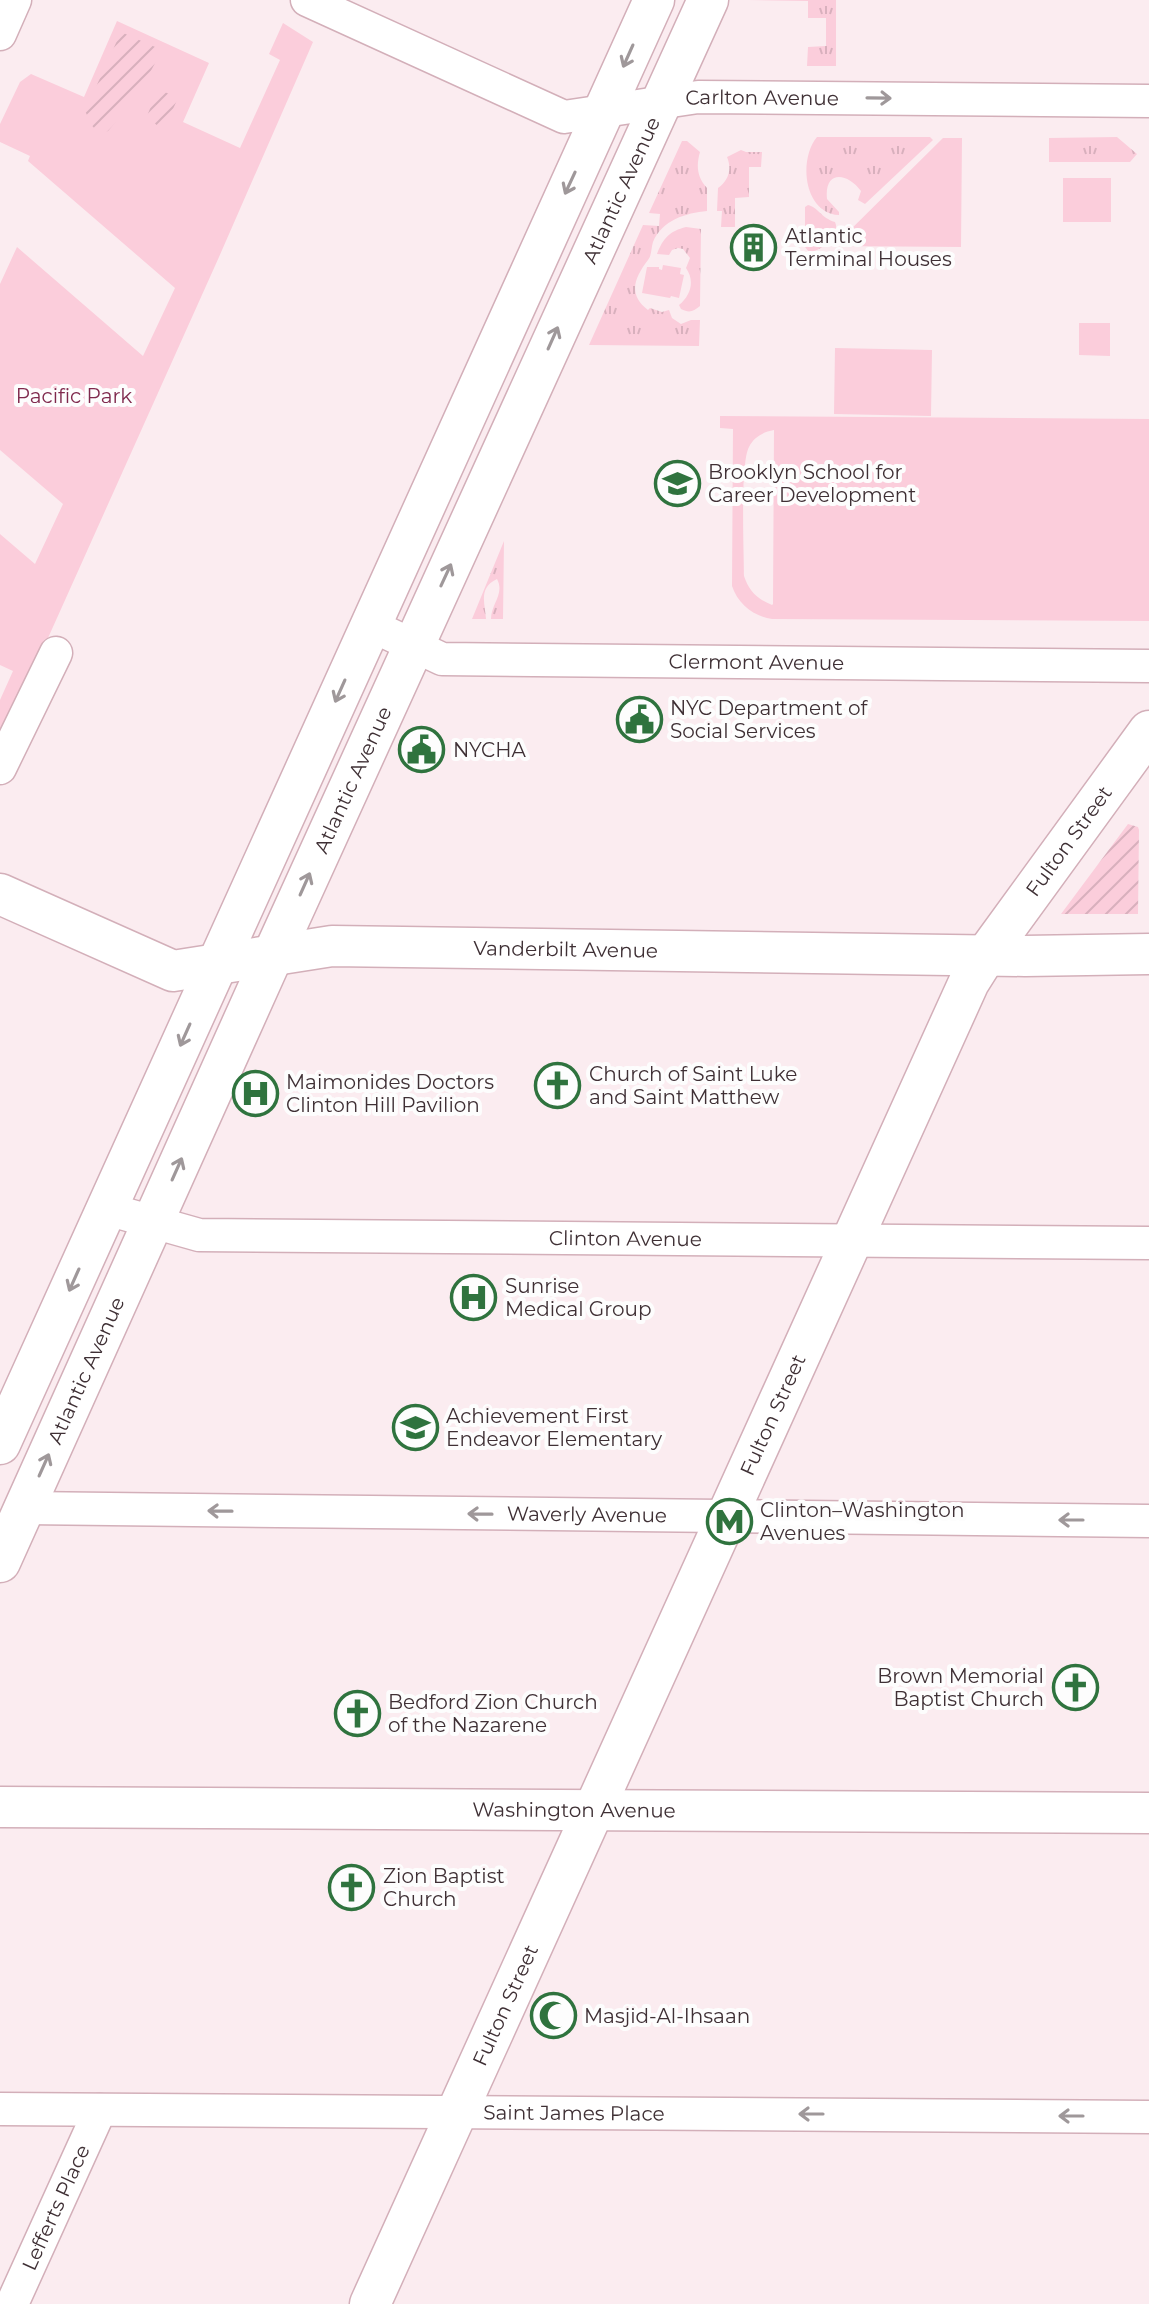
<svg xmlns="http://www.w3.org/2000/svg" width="1149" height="2304" font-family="Montserrat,sans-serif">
	<defs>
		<pattern id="grass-tufts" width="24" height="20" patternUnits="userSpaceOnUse" patternTransform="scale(2)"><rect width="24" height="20" fill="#fbcddb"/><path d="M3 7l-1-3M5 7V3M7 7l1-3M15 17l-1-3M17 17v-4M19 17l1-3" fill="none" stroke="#d8b0bd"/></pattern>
		<pattern id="garden-furrows" width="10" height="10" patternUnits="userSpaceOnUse" patternTransform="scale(2)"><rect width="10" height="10" fill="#fbcddb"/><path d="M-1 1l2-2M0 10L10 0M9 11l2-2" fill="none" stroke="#d8b0bd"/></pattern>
	</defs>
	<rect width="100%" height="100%" fill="#fbecf0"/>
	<!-- grass -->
	<path fill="url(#grass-tufts)" d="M748,0H836V66H807L808,47L826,46V18H808V1Z
		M817,137H930L933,140L865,204L858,200L861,191C847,172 824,170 827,199L839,212V215C804,213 798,160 817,137Z
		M1117,137L1137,154L1130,162H1049V138Z
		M682,141H687L700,152C696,166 697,177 707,188V211C686,213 662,220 653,242C651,248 652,255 648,260C635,277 627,294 648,310L650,308L662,312L669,310L672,318L681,324L691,320H700L699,346L589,345L643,225L659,226L660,214L649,213Z
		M741,150L746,152H762L761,167H749V197L735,198V227H721L722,211H717L718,188C729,180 732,169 727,157Z
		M808,205C818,207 821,218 835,222C841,235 822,251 809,252L805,247V207Z
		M686,227L701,229L700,306C693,312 689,313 681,309L679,305C691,295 695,281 686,268L690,258L683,249L678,248L672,250L669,255L657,254C663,238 670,231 686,227Z
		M504,541L503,619H491C491,604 505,594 497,579C478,588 485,603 486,619H472Z"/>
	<!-- park -->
	<path fill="#fbcddb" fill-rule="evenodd" d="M117,21L209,63L183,122L240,148L280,60L269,54L283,23L313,42L219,257L48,638L44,640L0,736V700L13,671L0,665V534L35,564L63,504L0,450V284L17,247L143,356L175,288L28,161L30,156L0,142V124L20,82L31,74L84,97Z
		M943,138H962L961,247L834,246Z
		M1063,178H1111V222H1063Z
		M663,265L681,268L680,274L684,275L679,298L671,296L670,298L642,293L647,267H659V269L662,270Z
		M1079,323H1110V356L1079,355Z
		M835,348L932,350L931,416L834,414Z
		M720,416L1149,419V621L772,619C753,616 738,604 732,586L733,429L720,428ZM774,430L773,604L772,605C757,599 749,591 744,576C744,552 740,463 749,447C754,437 763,432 774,430Z"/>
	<!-- garden -->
	<path fill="url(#garden-furrows)" d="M121,32L162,50L137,97L108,131L102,133L93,127L85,111Z
		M158,89L178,98L163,131L147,116Z
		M1128,824L1138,827L1139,830L1138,914H1061Z"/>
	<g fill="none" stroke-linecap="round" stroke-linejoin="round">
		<defs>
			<g id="minor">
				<path id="s1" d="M307,0L564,117L698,97L1149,101"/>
				<path d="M0,34L15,0"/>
				<path id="s2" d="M370,625L442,659L1149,666"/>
				<path d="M0,768L56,653"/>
				<path id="s3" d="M107,1209L199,1235L1149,1243"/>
				<path id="s4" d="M25,1508L1149,1521"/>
				<path id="s5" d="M0,2109L1149,2117"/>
				<path id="s6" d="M12,2304L100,2110"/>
			</g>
			<g id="major">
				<path id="s7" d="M0,894L173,971L332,946L1025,956L1149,954"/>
				<path d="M0,1444L654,0"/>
				<path id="s8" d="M0,1562L273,955L708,0"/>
				<path id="s9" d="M0,1807L1149,1813"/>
				<path id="s10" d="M370,2304L969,982L986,955L1149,731"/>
			</g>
		</defs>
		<!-- minor casing -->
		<use href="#minor" stroke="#d3afb9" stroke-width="35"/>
		<!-- major casing -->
		<use href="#major" stroke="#d3afb9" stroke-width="43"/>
		<!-- minor -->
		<use href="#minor" stroke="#fff" stroke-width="32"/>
		<!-- major -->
		<use href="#major" stroke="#fff" stroke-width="40"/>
	</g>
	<!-- one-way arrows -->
	<defs><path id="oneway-shaft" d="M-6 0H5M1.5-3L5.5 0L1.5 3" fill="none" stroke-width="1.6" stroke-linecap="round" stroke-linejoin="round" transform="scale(2)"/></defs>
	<g stroke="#9f989a">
		<use href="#oneway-shaft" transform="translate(628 56) rotate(114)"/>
		<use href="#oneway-shaft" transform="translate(879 98) rotate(1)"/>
		<use href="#oneway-shaft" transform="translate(570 183) rotate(115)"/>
		<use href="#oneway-shaft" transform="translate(553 338) rotate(-66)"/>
		<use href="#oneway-shaft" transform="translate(446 575) rotate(-65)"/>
		<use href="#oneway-shaft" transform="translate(340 691) rotate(114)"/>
		<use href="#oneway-shaft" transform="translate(305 884) rotate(-66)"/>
		<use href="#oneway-shaft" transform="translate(185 1035) rotate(114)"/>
		<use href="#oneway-shaft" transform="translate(177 1169) rotate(-66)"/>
		<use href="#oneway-shaft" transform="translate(74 1280) rotate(114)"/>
		<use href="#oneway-shaft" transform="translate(44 1465) rotate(-66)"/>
		<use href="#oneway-shaft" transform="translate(220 1511) rotate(-179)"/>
		<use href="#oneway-shaft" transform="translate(480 1514) rotate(-179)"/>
		<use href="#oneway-shaft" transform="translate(1071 1520) rotate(-180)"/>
		<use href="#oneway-shaft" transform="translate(811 2114) rotate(-180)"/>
		<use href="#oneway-shaft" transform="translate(1071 2116) rotate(-180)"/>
	</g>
	<!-- icons -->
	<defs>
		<symbol id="building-ring" viewBox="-11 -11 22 22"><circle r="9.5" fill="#fdfdfd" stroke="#2f733e" stroke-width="1.5"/><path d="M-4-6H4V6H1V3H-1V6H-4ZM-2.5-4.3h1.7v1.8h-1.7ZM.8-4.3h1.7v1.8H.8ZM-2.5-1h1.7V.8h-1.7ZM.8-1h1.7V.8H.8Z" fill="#2f733e"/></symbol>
		<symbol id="school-ring" viewBox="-11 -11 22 22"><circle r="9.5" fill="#fdfdfd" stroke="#2f733e" stroke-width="1.5"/><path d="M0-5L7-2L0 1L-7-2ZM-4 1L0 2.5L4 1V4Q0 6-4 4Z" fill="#2f733e"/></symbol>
		<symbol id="civic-ring" viewBox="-11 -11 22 22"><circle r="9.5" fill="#fdfdfd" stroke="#2f733e" stroke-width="1.5"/><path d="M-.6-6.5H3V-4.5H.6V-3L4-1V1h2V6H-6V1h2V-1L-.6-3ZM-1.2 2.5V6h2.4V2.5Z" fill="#2f733e"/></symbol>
		<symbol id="church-ring" viewBox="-11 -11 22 22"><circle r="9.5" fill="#fdfdfd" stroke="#2f733e" stroke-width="1.5"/><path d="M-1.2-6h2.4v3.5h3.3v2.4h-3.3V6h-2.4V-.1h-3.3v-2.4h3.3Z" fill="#2f733e"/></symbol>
		<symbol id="hospital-ring" viewBox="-11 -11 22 22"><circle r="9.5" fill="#fdfdfd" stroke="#2f733e" stroke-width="1.5"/><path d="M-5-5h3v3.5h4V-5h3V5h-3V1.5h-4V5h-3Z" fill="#2f733e"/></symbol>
		<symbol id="metro-ring" viewBox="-11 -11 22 22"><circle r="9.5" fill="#fdfdfd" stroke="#2f733e" stroke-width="1.5"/><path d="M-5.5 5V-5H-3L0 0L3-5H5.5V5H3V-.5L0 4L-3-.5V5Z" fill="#2f733e"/></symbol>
		<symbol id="mosque-ring" viewBox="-11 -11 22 22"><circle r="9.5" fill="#fdfdfd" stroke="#2f733e" stroke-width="1.5"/><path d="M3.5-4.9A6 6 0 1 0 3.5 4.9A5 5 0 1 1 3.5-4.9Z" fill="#2f733e"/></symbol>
	</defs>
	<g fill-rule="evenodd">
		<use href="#building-ring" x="728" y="222" width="51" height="51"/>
		<use href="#school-ring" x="652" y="458" width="51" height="51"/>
		<use href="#civic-ring" x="614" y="694" width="51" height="51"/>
		<use href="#civic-ring" x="396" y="724" width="51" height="51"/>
		<use href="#church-ring" x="532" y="1060" width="51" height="51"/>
		<use href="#hospital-ring" x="230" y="1068" width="51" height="51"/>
		<use href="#hospital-ring" x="448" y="1272" width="51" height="51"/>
		<use href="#school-ring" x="390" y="1402" width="51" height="51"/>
		<use href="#metro-ring" x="704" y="1496" width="51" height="51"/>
		<use href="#church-ring" x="1050" y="1662" width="51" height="51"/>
		<use href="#church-ring" x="332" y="1688" width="51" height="51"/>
		<use href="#church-ring" x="326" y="1862" width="51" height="51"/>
		<use href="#mosque-ring" x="528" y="1990" width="51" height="51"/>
	</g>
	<g text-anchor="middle" stroke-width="8" stroke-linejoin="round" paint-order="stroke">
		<!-- street labels -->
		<g font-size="20" fill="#3f3035" stroke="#fdfdfd">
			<text dy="7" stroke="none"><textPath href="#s1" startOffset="482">Carlton Avenue</textPath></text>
			<text dy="7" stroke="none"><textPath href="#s8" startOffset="1506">Atlantic Avenue</textPath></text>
			<text dy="7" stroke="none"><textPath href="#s2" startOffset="394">Clermont Avenue</textPath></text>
			<text dy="7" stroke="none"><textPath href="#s8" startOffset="858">Atlantic Avenue</textPath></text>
			<text dy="7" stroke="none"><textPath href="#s10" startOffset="1624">Fulton Street</textPath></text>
			<text dy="7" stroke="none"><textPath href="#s7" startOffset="584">Vanderbilt Avenue</textPath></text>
			<text dy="7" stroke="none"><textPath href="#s3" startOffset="522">Clinton Avenue</textPath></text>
			<text dy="7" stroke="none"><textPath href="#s8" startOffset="210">Atlantic Avenue</textPath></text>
			<text dy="7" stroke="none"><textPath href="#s10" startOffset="976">Fulton Street</textPath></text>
			<text dy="7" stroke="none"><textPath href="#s4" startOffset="562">Waverly Avenue</textPath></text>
			<text dy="7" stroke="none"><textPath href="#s9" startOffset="574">Washington Avenue</textPath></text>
			<text dy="7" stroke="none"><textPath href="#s10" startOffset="328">Fulton Street</textPath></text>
			<text dy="7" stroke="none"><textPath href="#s5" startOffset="574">Saint James Place</textPath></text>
			<text dy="7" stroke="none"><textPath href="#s6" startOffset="106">Lefferts Place</textPath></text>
		</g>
		<!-- poi labels -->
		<g font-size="20" fill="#3f3035" stroke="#fdfdfd" text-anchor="start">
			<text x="785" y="243">Atlantic<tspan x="785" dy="23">Terminal Houses</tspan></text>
			<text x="708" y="479">Brooklyn School for<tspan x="708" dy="23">Career Development</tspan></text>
			<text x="670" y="715">NYC Department of<tspan x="670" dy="23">Social Services</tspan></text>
			<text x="453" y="757">NYCHA</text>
			<text x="589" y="1081">Church of Saint Luke<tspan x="589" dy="23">and Saint Matthew</tspan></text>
			<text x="286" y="1089">Maimonides Doctors<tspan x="286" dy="23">Clinton Hill Pavilion</tspan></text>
			<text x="505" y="1293">Sunrise<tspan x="505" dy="23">Medical Group</tspan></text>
			<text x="446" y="1423">Achievement First<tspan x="446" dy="23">Endeavor Elementary</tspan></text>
			<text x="760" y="1517">Clinton–Washington<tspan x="760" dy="23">Avenues</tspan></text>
			<text x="1044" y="1683" text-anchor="end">Brown Memorial<tspan x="1044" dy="23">Baptist Church</tspan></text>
			<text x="388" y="1709">Bedford Zion Church<tspan x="388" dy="23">of the Nazarene</tspan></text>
			<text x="383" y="1883">Zion Baptist<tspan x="383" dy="23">Church</tspan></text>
			<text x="584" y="2023">Masjid-Al-Ihsaan</text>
		</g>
		<!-- park labels -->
		<g font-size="20" fill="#7f294d" stroke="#fdfdfd">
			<text x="74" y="403">Pacific Park</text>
		</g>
	</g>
</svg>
